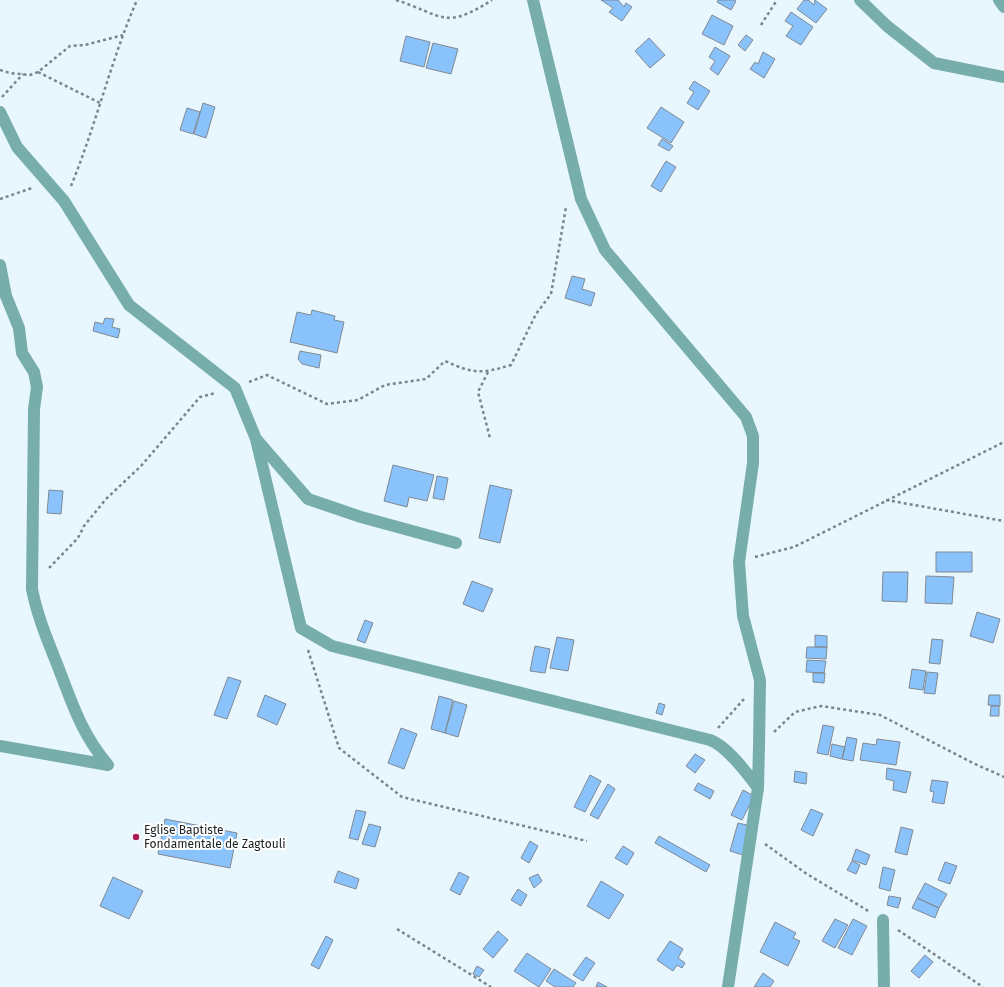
<svg xmlns="http://www.w3.org/2000/svg" width="1004" height="987" font-family="'Fira Sans',sans-serif">
	<rect width="100%" height="100%" fill="#e8f7fd"/>
	<!-- building -->
	<path fill="#8ac3fb" stroke="#808993" d="M601,0H618L624,7L626,3L632,7L622,21L609,12L613,8Z
		M718,0H734L736,1L731,10L717,2Z
		M804,0H808L814,5L815,0L827,9L816,23L797,9Z
		M791,12L813,27L801,45L786,36L793,26L785,21Z
		M712,15L733,26L724,45L702,34Z
		M746,35L753,40L745,51L738,45Z
		M406,36L430,42L424,67L400,61Z
		M649,38L665,55L650,68L635,51Z
		M433,43L458,49L451,74L426,68Z
		M715,47L730,56L718,75L710,69L715,61L709,57Z
		M763,52L775,59L764,78L750,69L755,62L758,64Z
		M694,81L710,91L698,110L687,103L694,92L689,89Z
		M203,103L215,107L206,138L194,134Z
		M661,107L684,122L671,143L647,128Z
		M187,108L200,112L193,134L180,130Z
		M662,139L673,146L669,151L658,145Z
		M666,161L676,167L661,192L651,186Z
		M572,276L585,279L582,289L595,293L591,306L565,298Z
		M312,310L335,316L334,320L344,322L337,353L290,342L297,312L311,315Z
		M105,318L114,319L112,327L120,329L118,338L93,331L95,322L103,324Z
		M300,351L321,355L319,368L302,364L298,359Z
		M393,465L434,475L427,501L409,497L407,507L384,501Z
		M437,476L448,478L444,500L433,498Z
		M490,485L512,490L500,543L479,538Z
		M49,490L63,491L61,514L47,513Z
		M936,552H972V572H936Z
		M883,572H908L907,602L882,601Z
		M926,576L954,577L952,604L925,603Z
		M472,581L493,589L483,612L463,604Z
		M977,612L1000,619L993,643L970,636Z
		M365,620L373,623L365,643L357,640Z
		M815,635L827,636V647H815Z
		M557,637L574,640L568,671L550,668Z
		M932,639L943,640L940,664L929,663Z
		M535,646L550,649L545,673L530,671Z
		M807,647H827L826,659L806,658Z
		M807,660L826,661L824,673L806,672Z
		M912,669L926,671L923,690L909,688Z
		M927,672L938,673L935,694L924,693Z
		M813,673H825L824,683L813,682Z
		M228,677L241,681L227,719L214,715Z
		M265,695L286,704L277,725L257,716Z
		M989,695H1000V706L988,705Z
		M439,696L453,700L445,733L431,729Z
		M454,701L467,705L458,737L445,733Z
		M659,703L665,705L662,715L656,713Z
		M991,706H999V716H990Z
		M823,725L834,727L828,755L817,753Z
		M401,728L417,734L404,769L388,763Z
		M847,737L857,739L853,761L842,759Z
		M877,739L900,742L896,765L860,760L863,743L876,745Z
		M832,744L845,747L842,759L830,756Z
		M695,754L705,760L695,773L686,766Z
		M887,768L911,772L906,793L893,790L894,781L886,779Z
		M795,771L807,773L806,784L794,782Z
		M590,775L601,781L585,812L574,807Z
		M932,780L948,782L944,804L932,802L934,792L930,791Z
		M698,783L714,791L710,799L694,790Z
		M608,784L615,789L598,819L590,815Z
		M743,790L754,796L742,820L731,815Z
		M811,809L823,814L813,836L801,830Z
		M356,810L366,812L358,840L349,838Z
		M165,819L237,833L230,868L158,854Z
		M738,823L751,826L743,855L730,851Z
		M369,824L381,827L375,847L362,844Z
		M901,827L913,830L907,855L895,852Z
		M659,836L710,865L706,872L655,843Z
		M530,841L538,846L529,863L521,858Z
		M623,846L634,853L627,865L615,858Z
		M856,849L870,855L866,865L852,860Z
		M852,861L860,865L856,874L847,870Z
		M945,862L957,866L950,884L938,880Z
		M883,867L895,870L890,891L879,888Z
		M338,871L359,879L356,889L334,882Z
		M459,872L469,877L460,895L450,890Z
		M538,874L542,881L534,888L529,878Z
		M113,877L143,891L129,919L100,906Z
		M601,881L624,895L609,919L587,906Z
		M925,883L947,894L939,908L917,898Z
		M518,889L527,895L521,906L511,900Z
		M889,896L901,898L898,908L887,905Z
		M917,898L939,908L935,918L912,908Z
		M835,919L848,925L835,948L822,941Z
		M853,919L867,926L852,955L838,948Z
		M775,922L796,933L793,938L800,941L788,966L760,952Z
		M498,931L508,940L493,958L483,949Z
		M326,936L333,940L319,969L311,965Z
		M670,941L683,949L678,958L685,963L682,968L677,965L673,971L657,960Z
		M527,953L551,969L539,987L514,971Z
		M925,955L933,962L919,978L911,971Z
		M586,957L595,963L583,981L573,975Z
		M477,966L484,970L479,977L473,974Z
		M554,969L576,983L573,987H555L546,981Z
		M763,973L774,981L770,987H754Z
		M598,982L607,987H596Z"/>
	<g fill="none" stroke-linecap="round" stroke-linejoin="round">
		<!-- path -->
		<path stroke="#7c8589" stroke-width="2.5" stroke-dasharray="3 3" stroke-linecap="butt" d="M396,0C443,15 444,31 492,0
			M761,25L777,0
			M0,70L10,73L30,75L38,72L70,46L85,45L123,35
			M38,72L100,103
			M2,97L23,74
			M71,186C96,125 111,60 137,0
			M0,199L32,188
			M488,372L478,392L490,438
			M249,382L267,375L327,404L358,400L385,385L426,379L445,361C474,374 481,374 511,365L536,314L551,294L566,207
			M886,500L1004,521
			M755,557L794,547L1004,442
			M49,568L78,538L84,526L106,499L141,466L200,397L216,393
			M308,650L339,748L402,797L587,841
			M718,728L744,699
			M774,732L795,712L821,706L880,715L973,763L1004,777
			M765,844L807,874L870,912
			M397,929L491,987
			M898,930L983,987"/>
		<!-- street -->
		<path stroke="#77adab" stroke-width="12" d="M533,0L581,199L605,250L746,417L753,436V463L739,562L743,616L760,680L759,746L758,788L728,987
			M860,0L887,26L934,63L1004,77
			M999,0L1004,7
			M0,112L17,147L64,201L129,305L235,388L256,439L308,499L361,517L456,543
			M0,265L6,296L19,328L22,353L34,372L37,387L34,409L32,589C37,615 47,639 57,664C72,703 81,733 108,765L0,746
			M256,439L301,628L332,646L710,740C727,746 747,773 758,788
			M883,920L884,987"/>
	</g>
	<!-- markers -->
	<circle fill="#a91a59" stroke="#fff" stroke-width="1.5" cx="136" cy="837" r="4"/>
	<g text-anchor="middle" stroke-width="4" stroke-linejoin="round" paint-order="stroke">
		<!-- poi labels -->
		<g font-size="12" fill="#1b2022" stroke="#fff" text-anchor="start">
			<text x="144" y="834">Eglise Baptiste<tspan x="144" dy="14">Fondamentale de Zagtouli</tspan></text>
		</g>
	</g>
</svg>
